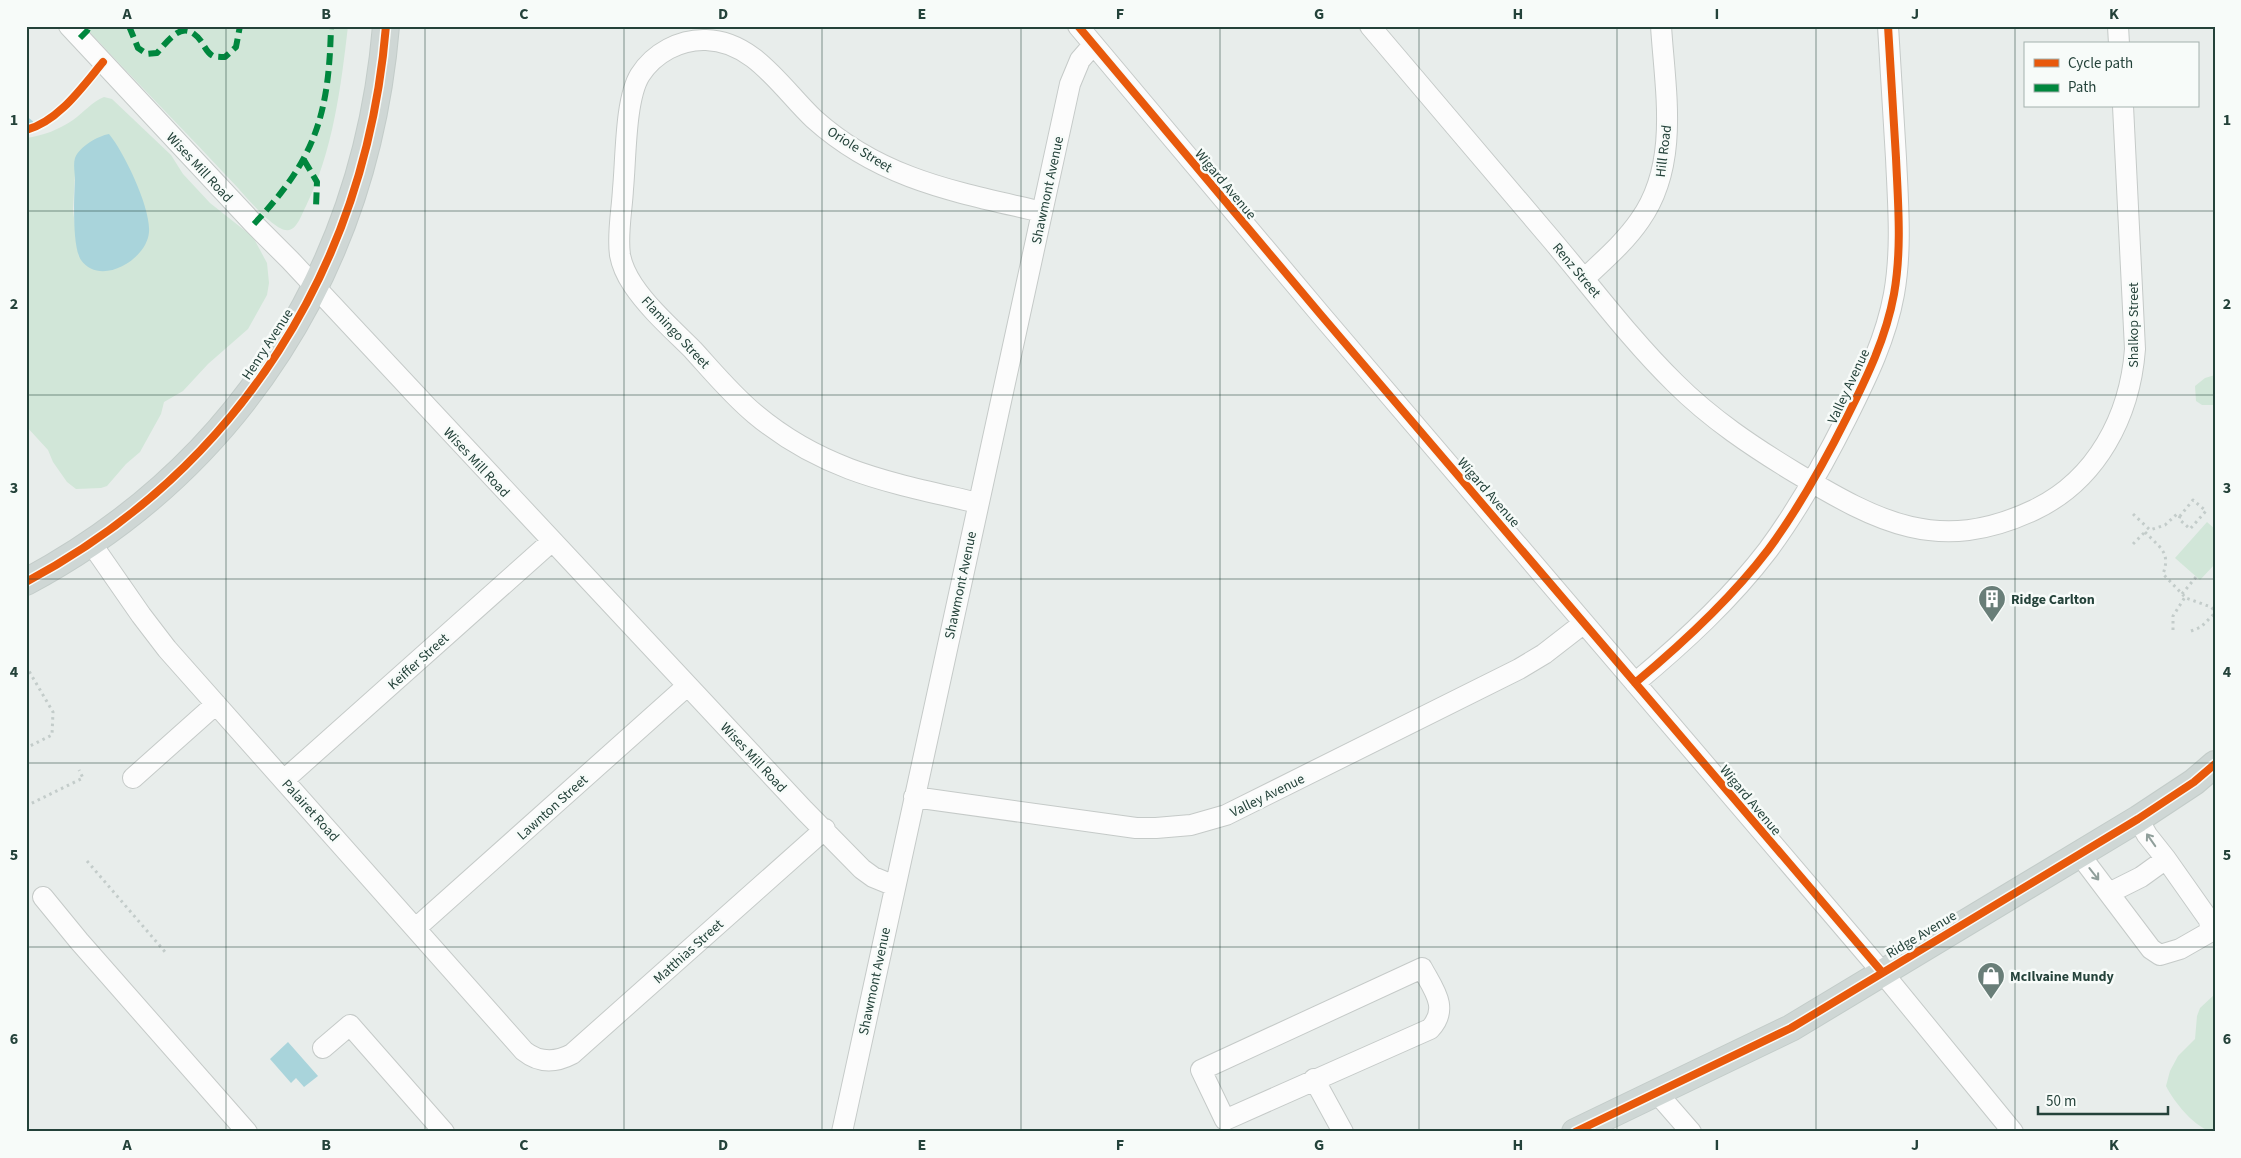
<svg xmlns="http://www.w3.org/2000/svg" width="2241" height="1158" font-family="'Source Sans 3',sans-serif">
	<rect width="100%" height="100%" fill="#e8edeb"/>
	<!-- green -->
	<path fill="#d1e6d8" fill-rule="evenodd" d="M84,26H348C341,87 333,151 306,206C302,213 298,228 289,230C277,234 246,197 238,188C187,133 135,81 84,26Z
		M104,97L112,99L171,155L183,174L210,203L253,237L267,263L269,283L267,295L248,329L208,364L183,391L164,402L161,414L140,452L126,464L107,486L101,488L76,489L67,482L53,462L48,450L26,426V138C43,136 60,129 73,120C84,112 92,102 104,97ZM76,157L79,258L73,210Z
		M2215,375V405H2202L2196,401L2195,386L2205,378Z
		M2207,522L2215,529V564L2200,580L2175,558Z
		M2215,994V1132C2196,1130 2174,1102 2166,1086L2170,1071L2178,1056L2195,1039L2197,1016L2200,1008Z"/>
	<!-- water -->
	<path fill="#a9d4db" d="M109,134C124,152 151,208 149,232C147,260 100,287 81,260C72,247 74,197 75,180C75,173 73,165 75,158C80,146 98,136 109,134Z
		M288,1042L318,1076L304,1087L296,1078L291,1083L270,1059Z"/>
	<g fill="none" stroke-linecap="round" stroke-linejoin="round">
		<!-- stream -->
		<path stroke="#a9d4db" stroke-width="5" d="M26,119L31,123"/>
		<defs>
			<path id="minor" d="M69,26L253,223L290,260L804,810L862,869L873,877L895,886
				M1078,26L1321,315L1882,972L2013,1132
				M1370,26C1428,95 1487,163 1545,232C1588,282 1628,337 1675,383C1711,419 1753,447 1796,473C1878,522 1939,555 2034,510C2097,480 2130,416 2135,349L2123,106
				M2118,26L2119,44
				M1585,278C1604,260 1625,242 1640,220C1680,164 1665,90 1661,26
				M978,503C893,483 824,472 755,414C732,395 713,372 693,350C673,330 649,309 633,285C627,276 622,266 620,255C617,234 622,210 623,189C626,159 625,99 640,75C654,53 680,39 706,40C754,41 782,89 814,119C882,180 957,192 1042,212
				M91,543L141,615L167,649L524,1051C539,1063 555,1063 572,1054L825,829
				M1635,683C1683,643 1730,600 1768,550C1799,508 1824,463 1847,417C1867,377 1886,338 1894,294C1902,249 1898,203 1896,158C1893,114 1891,70 1888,26
				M133,778L216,704
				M284,780L552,541
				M914,797L1136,828H1156L1191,825L1226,815L1519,669L1544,654L1584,623
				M2080,855L2151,949L2160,955L2180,949L2208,933L2210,927L2209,920L2166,859L2147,835L2138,819
				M2109,893L2141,877L2166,859
				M43,897L79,941L247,1132
				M416,928L687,686
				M1422,968C1433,989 1450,1008 1430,1029L1225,1120L1201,1070Z
				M323,1048L350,1025L444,1132
				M1314,1079L1343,1132
				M1657,1093L1691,1132
				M842,1132L1070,84L1080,60L1093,45"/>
			<path id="major" d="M26,582C239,468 366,266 386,26
				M1575,1132L1791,1028L2138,819L2194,782L2215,764"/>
		</defs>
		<!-- minor casing -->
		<use href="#minor" stroke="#c5cac8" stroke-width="22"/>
		<!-- major casing -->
		<use href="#major" stroke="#c3ccc9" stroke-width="28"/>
		<!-- path -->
		<path stroke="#c3ccca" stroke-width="3" stroke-dasharray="2.5 4" stroke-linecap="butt" d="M2133,514L2150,530L2165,525L2177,514L2180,516L2193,500L2206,511L2190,529L2179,519L2180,516
			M2145,532C2160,548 2171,552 2163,574L2186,598L2211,607L2215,611
			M2133,544L2145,532
			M2182,594L2196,577
			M2173,630V616L2185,597
			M2191,631L2201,627L2215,613
			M26,666L53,712L52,735L26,748
			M26,806L83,778L79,770
			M87,861L166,953"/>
		<!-- minor -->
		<use href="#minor" stroke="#fcfcfc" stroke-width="20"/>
		<!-- major -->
		<use href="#major" stroke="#cfd7d5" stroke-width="26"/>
		<!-- quiet -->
		<path stroke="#00873e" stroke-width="6" stroke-dasharray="12 6" stroke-linecap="butt" d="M129,26L138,48L147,54L157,53C172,36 185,17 203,44C205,48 209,54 213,56C216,57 222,57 225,57L236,47L240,26
			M80,38L87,31L89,26
			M304,160L317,182L316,207
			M254,224C315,159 329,116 331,26"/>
		<defs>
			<path id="cycleway" d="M1078,26L1321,315L1882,972
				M26,130C58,122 83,86 103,62
				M26,582C239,468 366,266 386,26
				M1635,683C1683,643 1730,600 1768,550C1799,508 1824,463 1847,417C1867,377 1886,338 1894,294C1902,249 1898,203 1896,158C1893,114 1891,70 1888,26
				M1575,1132L1791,1028L2138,819L2194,782L2215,764"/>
		</defs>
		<!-- cycleway casing -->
		<use href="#cycleway" stroke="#f7fbf9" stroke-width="11"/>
		<!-- cycleway -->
		<use href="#cycleway" stroke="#e8590c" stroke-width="8"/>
	</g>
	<!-- one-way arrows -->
	<defs><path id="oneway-shaft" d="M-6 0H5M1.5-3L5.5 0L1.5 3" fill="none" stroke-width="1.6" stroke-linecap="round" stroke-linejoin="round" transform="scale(1.25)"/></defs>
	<g stroke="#909f9b">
		<use href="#oneway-shaft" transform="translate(2151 840) rotate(-125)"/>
		<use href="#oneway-shaft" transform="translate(2094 874) rotate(52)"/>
	</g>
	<!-- grid -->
	<path fill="none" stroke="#24423a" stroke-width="1" stroke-opacity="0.55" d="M226,26V1132M425,26V1132M624,26V1132M822,26V1132M1021,26V1132M1220,26V1132M1419,26V1132M1617,26V1132M1816,26V1132M2015,26V1132M26,211H2215M26,395H2215M26,579H2215M26,763H2215M26,947H2215"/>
	<!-- icons -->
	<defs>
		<symbol id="building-pin" viewBox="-11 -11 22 30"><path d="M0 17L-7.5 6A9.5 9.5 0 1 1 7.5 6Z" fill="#697e78" stroke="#f7fbf9"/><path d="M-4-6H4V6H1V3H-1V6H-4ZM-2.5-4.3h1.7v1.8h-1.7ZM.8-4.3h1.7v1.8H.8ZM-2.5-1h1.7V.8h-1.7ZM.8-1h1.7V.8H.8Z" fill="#fff"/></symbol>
		<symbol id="shop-pin" viewBox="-11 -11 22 30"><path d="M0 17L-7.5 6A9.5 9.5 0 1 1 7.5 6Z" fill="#697e78" stroke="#f7fbf9"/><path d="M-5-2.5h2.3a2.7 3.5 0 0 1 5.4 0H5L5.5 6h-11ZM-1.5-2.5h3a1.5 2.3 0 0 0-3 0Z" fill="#fff"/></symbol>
	</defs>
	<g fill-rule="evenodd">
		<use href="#building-pin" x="1976" y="583" width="32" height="43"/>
		<use href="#shop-pin" x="1975" y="960" width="32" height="43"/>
	</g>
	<g text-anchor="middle" stroke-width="5" stroke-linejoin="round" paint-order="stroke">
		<!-- street labels -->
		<g font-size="14" fill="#24423a" stroke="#f7fbf9">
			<text transform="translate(860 149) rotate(32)" y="5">Oriole Street</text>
			<text transform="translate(1663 151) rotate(-83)" y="5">Hill Road</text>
			<text transform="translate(200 167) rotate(47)" y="5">Wises Mill Road</text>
			<text transform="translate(1226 184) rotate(50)" y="5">Wigard Avenue</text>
			<text transform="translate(1047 190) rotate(-78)" y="5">Shawmont Avenue</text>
			<text transform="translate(1577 270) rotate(50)" y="5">Renz Street</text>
			<text transform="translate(2133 325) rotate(-90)" y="5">Shalkop Street</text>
			<text transform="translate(676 332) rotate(47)" y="5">Flamingo Street</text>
			<text transform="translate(267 344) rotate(-57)" y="5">Henry Avenue</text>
			<text transform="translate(1848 386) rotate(-65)" y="5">Valley Avenue</text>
			<text transform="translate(477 462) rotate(47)" y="5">Wises Mill Road</text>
			<text transform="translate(1489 492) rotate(49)" y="5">Wigard Avenue</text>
			<text transform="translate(960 585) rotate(-78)" y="5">Shawmont Avenue</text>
			<text transform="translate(418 661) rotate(-42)" y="5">Keiffer Street</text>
			<text transform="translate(754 757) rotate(47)" y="5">Wises Mill Road</text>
			<text transform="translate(1267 795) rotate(-26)" y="5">Valley Avenue</text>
			<text transform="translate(1751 800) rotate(50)" y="5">Wigard Avenue</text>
			<text transform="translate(552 807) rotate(-42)" y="5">Lawnton Street</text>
			<text transform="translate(311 810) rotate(48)" y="5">Palairet Road</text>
			<text transform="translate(1921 934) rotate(-31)" y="5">Ridge Avenue</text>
			<text transform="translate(688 951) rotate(-42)" y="5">Matthias Street</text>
			<text transform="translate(874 981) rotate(-78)" y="5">Shawmont Avenue</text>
		</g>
		<!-- poi labels -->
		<g font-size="14" font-weight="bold" fill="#24423a" stroke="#f7fbf9" text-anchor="start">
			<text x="2011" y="604">Ridge Carlton</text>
			<text x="2010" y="981">McIlvaine Mundy</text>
		</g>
	</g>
	<!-- border -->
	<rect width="2241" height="1158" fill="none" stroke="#f7fbf9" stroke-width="55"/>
	<!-- legend -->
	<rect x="2024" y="42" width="175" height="65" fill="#f7fbf9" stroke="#a3b1ad"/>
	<rect x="2034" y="59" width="25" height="8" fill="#e8590c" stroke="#a3b1ad"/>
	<text x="2068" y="68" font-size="15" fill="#24423a">Cycle path</text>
	<rect x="2034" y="84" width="25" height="8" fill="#00873e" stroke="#a3b1ad"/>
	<text x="2068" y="92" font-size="15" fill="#24423a">Path</text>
	<!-- scale -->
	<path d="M2038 1106v8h130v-8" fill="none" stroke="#24423a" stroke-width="2.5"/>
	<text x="2046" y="1106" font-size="15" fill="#24423a" stroke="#f7fbf9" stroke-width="4" paint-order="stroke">50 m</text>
	<rect x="28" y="28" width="2186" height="1102" fill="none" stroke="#24423a" stroke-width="2"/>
	<g font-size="16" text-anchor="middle" font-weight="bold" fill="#24423a">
		<text x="127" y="19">A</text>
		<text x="326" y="19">B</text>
		<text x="524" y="19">C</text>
		<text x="723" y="19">D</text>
		<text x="922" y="19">E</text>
		<text x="1120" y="19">F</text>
		<text x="1319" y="19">G</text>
		<text x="1518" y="19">H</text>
		<text x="1717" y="19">I</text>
		<text x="1915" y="19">J</text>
		<text x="2114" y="19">K</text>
		<text x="14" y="125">1</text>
		<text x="2227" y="125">1</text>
		<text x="14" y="309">2</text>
		<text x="2227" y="309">2</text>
		<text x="14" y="493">3</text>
		<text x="2227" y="493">3</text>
		<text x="14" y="677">4</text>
		<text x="2227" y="677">4</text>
		<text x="14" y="860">5</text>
		<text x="2227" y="860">5</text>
		<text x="14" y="1044">6</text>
		<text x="2227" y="1044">6</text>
		<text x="127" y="1150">A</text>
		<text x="326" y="1150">B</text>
		<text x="524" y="1150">C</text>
		<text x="723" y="1150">D</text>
		<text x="922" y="1150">E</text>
		<text x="1120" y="1150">F</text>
		<text x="1319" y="1150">G</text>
		<text x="1518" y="1150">H</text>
		<text x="1717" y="1150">I</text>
		<text x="1915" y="1150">J</text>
		<text x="2114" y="1150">K</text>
	</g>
</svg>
